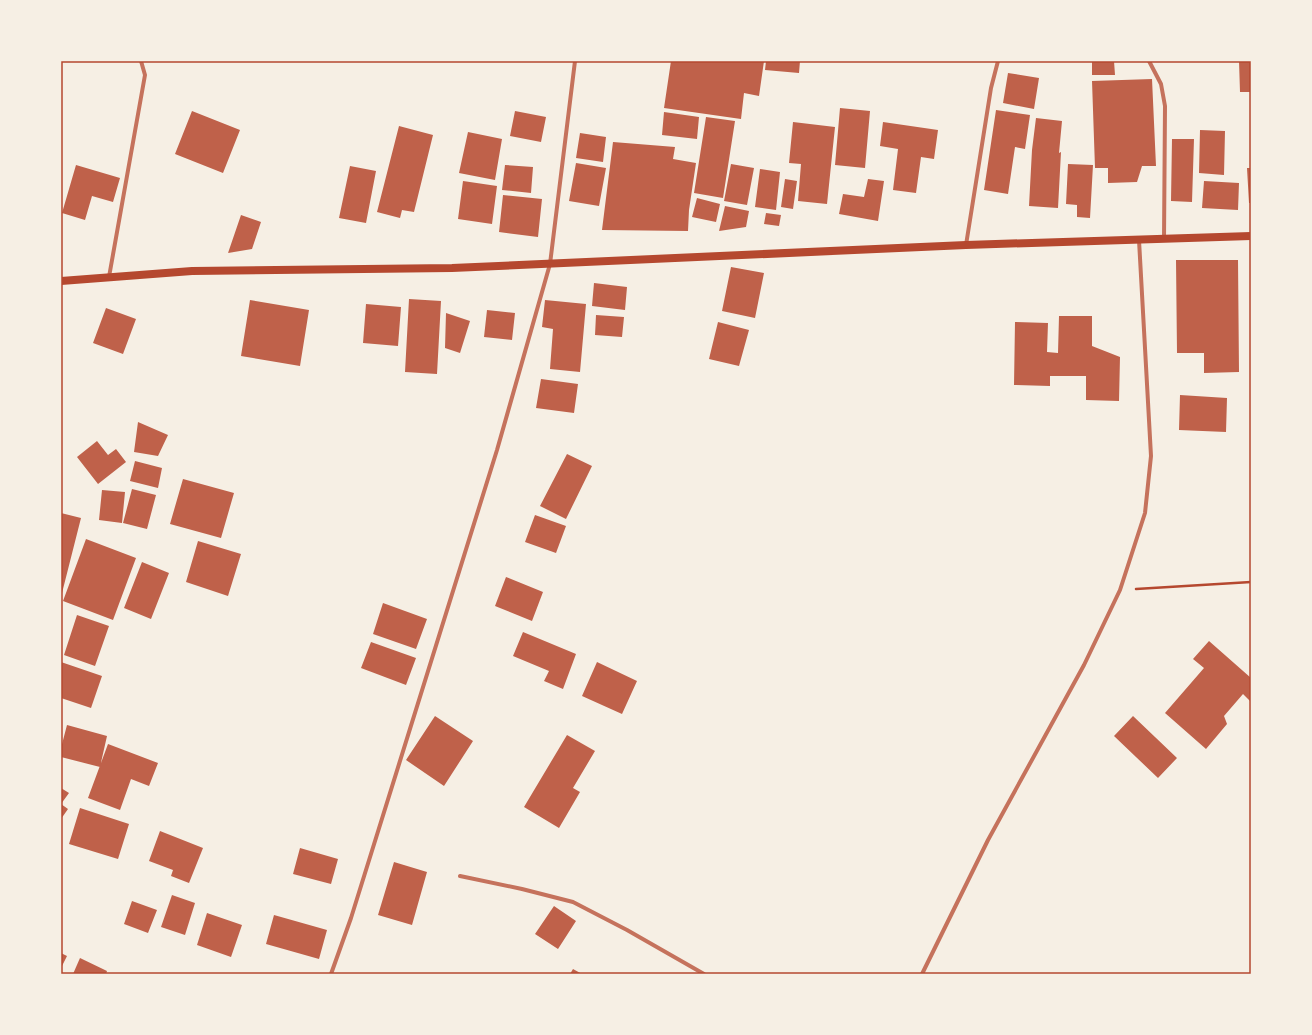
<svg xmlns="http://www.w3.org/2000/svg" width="1312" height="1035" font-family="Barlow,sans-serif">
	<rect width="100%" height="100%" fill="#f6efe4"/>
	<!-- building -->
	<path fill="#bf614a" d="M671,61H764L759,96L744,93L741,119L664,108Z
		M766,61H800L799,73L765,70Z
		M1092,61H1114L1115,75H1092Z
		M1239,61H1251V92H1240Z
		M1008,73L1039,78L1034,109L1003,103Z
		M1152,79L1156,166H1142L1137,182L1108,183V168H1095L1092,81Z
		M840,108L870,111L865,168L835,165Z
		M996,110L1030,115L1025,149L1015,147L1008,194L984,190Z
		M192,111L240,130L223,173L175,154Z
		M515,111L546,117L541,142L510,136Z
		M664,112L699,117L697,139L662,135Z
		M706,117L735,121L723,198L694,193Z
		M1036,118L1062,121L1059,153L1061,152L1058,208L1029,206L1032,150Z
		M793,122L835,127L827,204L798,201L801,164L789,163Z
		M883,122L938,130L934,159L921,157L916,193L893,190L898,149L880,146Z
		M399,126L433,135L414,212L402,210L400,218L377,212Z
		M1200,130L1225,131L1224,175L1199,173Z
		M468,132L502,139L495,180L459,173Z
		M580,133L606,137L603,162L576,158Z
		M1172,139H1194L1192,202L1171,201Z
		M613,142L675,147L673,159L696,163L689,210L688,231L602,230Z
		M576,163L606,168L599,206L569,201Z
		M731,164L754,168L747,205L724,201Z
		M1068,164L1093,165L1090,218L1077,217V205L1066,204Z
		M76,165L120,178L113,202L92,196L85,220L62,213Z
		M505,165L533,167L531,193L502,190Z
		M350,166L376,171L366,223L339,218Z
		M1247,168H1251V203H1249Z
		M760,169L780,172L776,210L755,207Z
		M785,179L797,181L793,209L781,207Z
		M868,179L884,181L878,221L839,214L843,194L864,197Z
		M463,181L497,186L492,224L458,219Z
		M1204,181L1239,183L1238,210L1202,208Z
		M503,195L542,199L538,237L499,232Z
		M697,198L720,204L716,222L692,217Z
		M725,206L749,211L746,227L719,231Z
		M766,213L781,215L779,226L764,224Z
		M241,215L261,222L252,249L228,253Z
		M1176,260H1238L1239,372L1204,373V353H1177Z
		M731,267L764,273L755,318L722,311Z
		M594,283L627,287L625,310L592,306Z
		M409,299L441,301L437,374L405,372Z
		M250,300L309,310L300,366L241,356Z
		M545,300L586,304L580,372L550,369L553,329L542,327Z
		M366,304L401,307L398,346L363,343Z
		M106,308L136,319L123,354L93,343Z
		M487,310L515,313L512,340L484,337Z
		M446,313L470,321L460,353L445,348Z
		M596,315L624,317L622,337L595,335Z
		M1059,316H1092V346L1120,357L1119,401L1086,400V376H1050V386L1014,385L1015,322L1048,323L1047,352L1058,353Z
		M718,322L749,330L739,366L709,359Z
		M541,379L578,384L574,413L536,408Z
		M1180,395L1227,398L1226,432L1179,430Z
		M138,422L168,435L158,456L134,452Z
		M97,441L108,455L116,449L126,462L98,484L77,457Z
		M567,454L592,466L566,519L540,506Z
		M135,461L162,468L158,488L130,481Z
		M183,479L234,493L221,538L170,524Z
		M132,489L156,495L147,529L123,523Z
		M102,490L125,492L122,523L99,520Z
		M61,513L81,518L62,593H61Z
		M535,515L566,526L556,553L525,542Z
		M86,539L136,558L113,620L63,601Z
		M198,541L241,554L228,596L186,582Z
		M142,562L169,573L151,619L124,608Z
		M506,577L543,592L532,621L495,606Z
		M383,603L427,619L416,649L373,634Z
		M77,615L109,626L95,666L64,655Z
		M523,632L576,654L563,689L544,681L549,671L513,656Z
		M1209,641L1251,678V702L1243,694L1224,716L1227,724L1206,749L1165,713L1204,668L1193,659Z
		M371,642L416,658L406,685L361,668Z
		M61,662L102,676L91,708L61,698Z
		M597,662L637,681L622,714L582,696Z
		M435,716L473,741L444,786L406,760Z
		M1133,716L1177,758L1158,778L1114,736Z
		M67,725L107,736L100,767L61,757V748Z
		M567,735L595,751L573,788L580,792L559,828L524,807Z
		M108,744L158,763L149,786L131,779L120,810L88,798Z
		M61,788L69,793L61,804L68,809L61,819Z
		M80,808L129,824L118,859L69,844Z
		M160,831L203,848L189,883L171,876L173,870L149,861Z
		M300,848L338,859L331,884L293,874Z
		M394,862L427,872L412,925L378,915Z
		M172,895L195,903L185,935L161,927Z
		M132,901L157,910L148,933L124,924Z
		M554,906L576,921L558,949L535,934Z
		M207,913L242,925L231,957L197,945Z
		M274,915L327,930L319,959L266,944Z
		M61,953L67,956L61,968Z
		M80,958L107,971L106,974H73Z
		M573,969L582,974H570Z"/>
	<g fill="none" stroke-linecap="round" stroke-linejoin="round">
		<!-- path -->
		<path stroke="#b5482f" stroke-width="2.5" d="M1136,589L1251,582"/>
		<!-- minor -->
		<path stroke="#c5725c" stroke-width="4" d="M1149,61L1161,84L1165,106L1164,239
			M966,245L991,88L998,61
			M109,277L145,75L141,61
			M460,876L522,889L573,902L627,930L704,974
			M331,974L351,918L497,450L550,264L575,61
			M922,974L988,840L1084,665L1120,590L1145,513L1151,456L1139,240"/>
		<!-- secondary -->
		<path stroke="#b5482f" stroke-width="8" d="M61,281L192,271L452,268L966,245L1251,236"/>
	</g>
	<!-- border -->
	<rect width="1312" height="1035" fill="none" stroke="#f6efe4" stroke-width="124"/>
	<rect x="62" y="62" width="1188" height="911" fill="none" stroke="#b5482f" stroke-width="1.5"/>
</svg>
